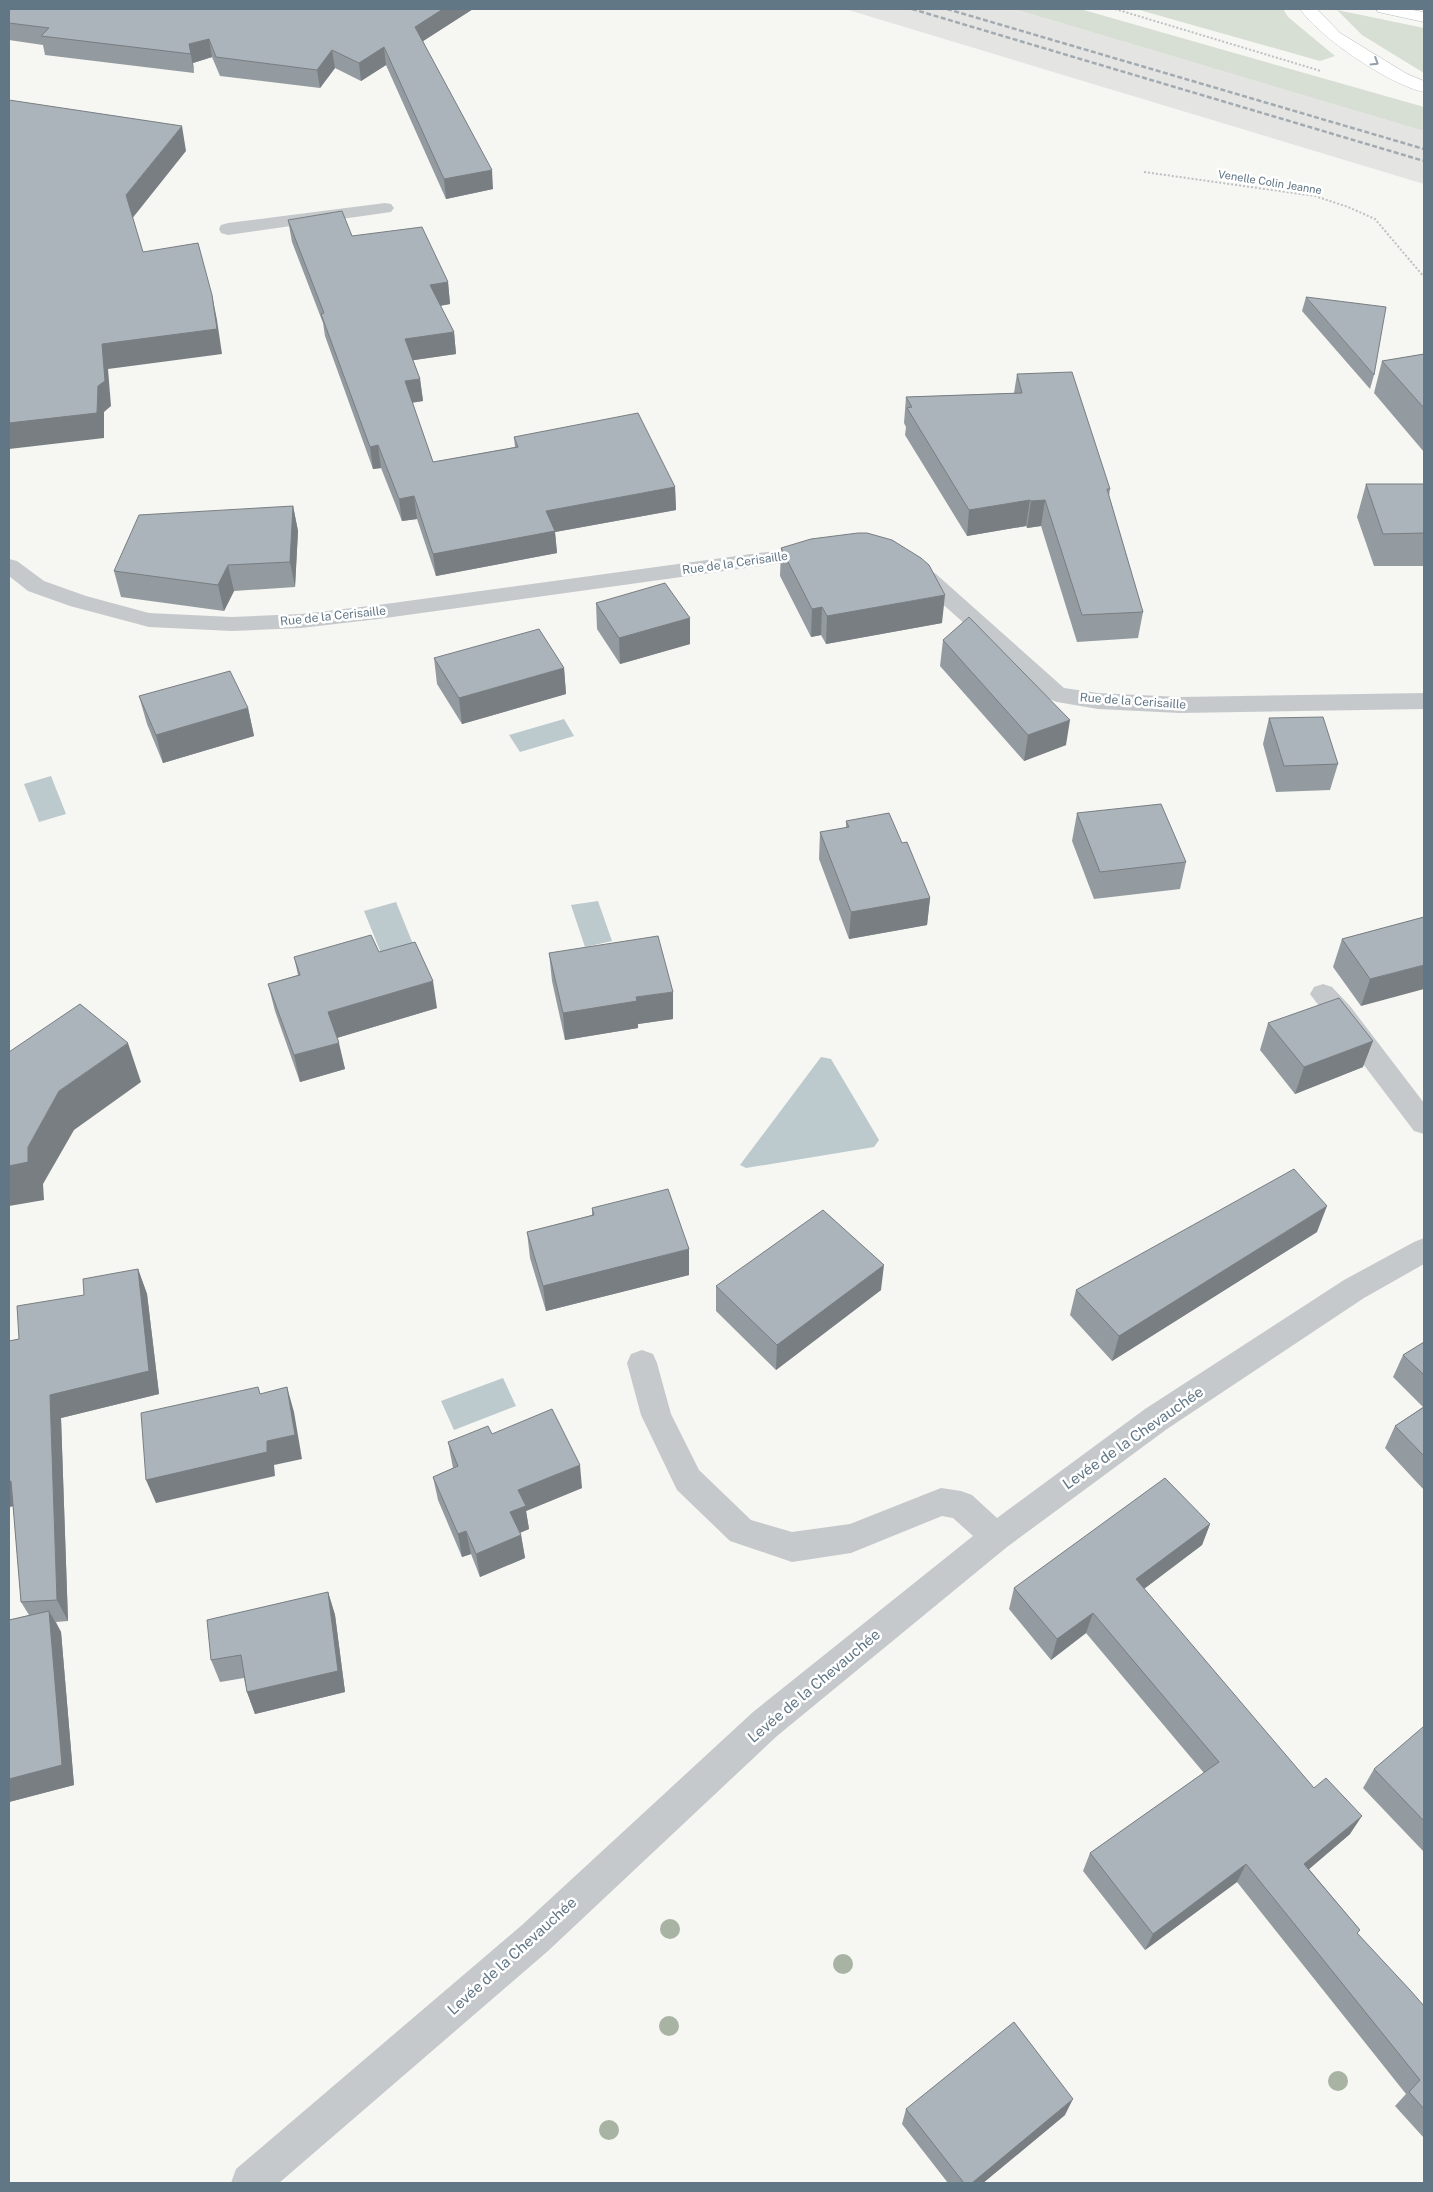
<svg xmlns="http://www.w3.org/2000/svg" width="1433" height="2192" font-family="'Public Sans',sans-serif">
	<rect width="100%" height="100%" fill="#f6f6f2"/>
	<!-- built -->
	<path fill="#e4e5e3" d="M845,9H1014L1424,131V184Z"/>
	<!-- green -->
	<path fill="#d7ded3" d="M1014,9H1080L1424,107V131Z
		M1136,9H1283L1288,17L1335,56L1320,61Z
		M1337,10L1424,28V73L1362,35Z"/>
	<!-- water -->
	<path fill="#bcc9cd" d="M564,719L574,736L520,752L509,735Z
		M51,776L66,814L39,822L24,784Z
		M598,901L612,941L585,947L571,905Z
		M396,902L415,949L383,958L364,911Z
		M821,1057L831,1059L879,1140L874,1147L746,1168L740,1165Z
		M503,1378L516,1406L454,1430L441,1401Z"/>
	<g fill="none" stroke-linecap="round" stroke-linejoin="round">
		<defs>
			<path id="major" d="M1300,9H1317L1340,33L1407,74L1424,81V92C1390,85 1320,38 1300,9Z
				M1376,9H1407L1424,12V22L1378,12Z"/>
		</defs>
		<!-- major casing -->
		<use href="#major" stroke="#b8bcc0" stroke-width="1"/>
		<!-- path -->
		<path stroke="#bec1c3" stroke-width="2" stroke-dasharray="2 2" stroke-linecap="butt" d="M1115,9L1321,71
			M1144,172L1315,196L1348,207L1375,219L1424,277"/>
		<!-- minor -->
		<path fill="#c5c9cc" fill-rule="evenodd" d="M385,203L391,204L394,208L391,212L228,235L221,233L219,229L221,225L228,223Z
			M818,545L826,547L829,552L826,557L378,619L301,628L232,631L149,627L70,606L28,591L9,576V559L17,561L44,581L86,596L149,613L232,617L301,614L378,605Z
			M917,565L925,567L936,574L1064,688L1098,693L1180,697L1424,693V709L1180,713L1098,709L1057,702L1049,699L920,584L909,577L906,572L909,567Z
			M1323,984L1332,987L1350,1006L1424,1103V1134L1414,1131L1310,994L1314,987Z
			M1424,1238V1264L1364,1298L1167,1429L1007,1547L777,1736L548,1951L279,2183H231L236,2169L522,1925L753,1712L973,1536L953,1518L942,1516L851,1553L792,1562L730,1541L677,1490L641,1415L627,1363L631,1354L642,1350L653,1354L657,1363L671,1414L699,1470L751,1520L792,1532L850,1524L941,1488L961,1491L972,1495L997,1518L1145,1409L1344,1280L1414,1242Z"/>
		<!-- major -->
		<use href="#major" fill="#fff" fill-rule="evenodd"/>
		<!-- rail -->
		<path stroke="#a3aab0" stroke-width="2.5" stroke-dasharray="5 2.5" stroke-linecap="butt" d="M912,9L1424,161
			M947,9L1424,149"/>
	</g>
	<!-- trees -->
	<g fill="#a8b3a3">
		<circle cx="670" cy="1929" r="10"/>
		<circle cx="843" cy="1964" r="10"/>
		<circle cx="669" cy="2026" r="10"/>
		<circle cx="1338" cy="2081" r="10"/>
		<circle cx="609" cy="2130" r="10"/>
	</g>
	<!-- wall -->
	<path fill="#939ba0" d="M9,9H473L423,41L493,189L446,199L386,65L361,81L335,68L320,88L220,76L212,57L193,63L194,73L45,55L43,45L9,40Z
		M288,220L352,236L448,282L450,304L440,306L454,332L456,354L413,360L420,379L423,401L412,403L433,462L515,447L514,437L675,487L676,510L555,532L557,553L436,576L417,519L402,521L381,468L373,469L325,336L323,323L292,242Z
		M1306,297L1374,375L1370,389L1302,311Z
		M1424,354V452L1374,393L1382,361Z
		M1017,374L1110,489L1109,496L1143,612L1138,638L1077,642L1041,526L1027,528L1026,526L967,536L905,435L906,427L904,423L906,397L1014,393Z
		M1366,484H1424V566H1374L1357,517Z
		M293,506L298,531L295,587L234,591L224,611L121,597L114,571Z
		M781,548L942,623L826,644L821,635L811,637L780,576Z
		M596,603L690,618V644L620,664L597,629Z
		M943,640L1066,745L1024,761L940,666Z
		M434,658L564,668L566,694L462,724L437,684Z
		M139,696L248,708L254,736L163,763L147,724Z
		M1269,718L1338,764L1330,790L1276,792L1263,744Z
		M1077,813L1186,862L1180,889L1094,899L1072,841Z
		M846,821L902,843L930,898L927,925L849,939L819,859L820,832L846,828Z
		M1424,917L1361,1006L1333,967L1342,939Z
		M379,952L437,1008L337,1038L345,1069L300,1082L275,1011L268,984L298,975L294,957Z
		M549,953L673,1019L638,1024V1028L565,1040L552,981Z
		M1268,1023L1363,1067L1295,1094L1260,1050Z
		M592,1208L689,1275L546,1311L530,1258L527,1232L592,1215Z
		M1317,1232L1112,1361L1070,1315L1076,1290Z
		M138,1269L147,1294L159,1394L61,1418L68,1621L56,1622L61,1632L74,1785L9,1802V1620L29,1615L21,1602L13,1506L9,1507V1341L19,1339L84,1295Z
		M716,1286L881,1290L776,1370L716,1311Z
		M1424,1342V1490L1385,1448L1395,1426L1423,1407L1393,1377L1403,1355Z
		M492,1434L582,1488L526,1511L529,1529L520,1533L521,1535L525,1558L480,1577L471,1554L462,1557L438,1500L433,1477L453,1468L448,1442Z
		M1210,1524L1202,1545L1144,1589L1350,1834L1309,1869L1360,1930L1357,1934L1424,2006V2138L1395,2106L1406,2094L1237,1882L1145,1950L1083,1871L1090,1853L1204,1773L1086,1633L1051,1660L1009,1609L1014,1588Z
		M328,1592L335,1615L345,1692L255,1714L247,1692L244,1678L220,1682L211,1660Z
		M1424,1728V1852L1363,1788L1374,1769Z
		M906,2109L1065,2115L983,2183H948L902,2124Z"/>
	<!-- shaded-wall -->
	<path fill="#787e82" d="M443,9H473L417,45L415,27Z
		M209,39L212,57L193,63L194,73L189,44Z
		M384,47L386,65L361,81L359,63Z
		M332,50L335,68L320,88L317,70Z
		M182,126L186,151L131,220L126,195Z
		M492,170L493,189L446,199L444,179Z
		M448,282L450,304L432,307L430,285Z
		M212,295L217,320L222,354L108,369L111,406L104,412V438L9,449V423L98,386L102,344Z
		M454,332L456,354L408,361L405,339Z
		M420,379L423,401L407,403L405,381Z
		M378,445L381,468L373,469L370,447Z
		M675,487L676,510L555,532L557,553L436,576L433,554L546,511Z
		M414,496L417,519L402,521L399,499Z
		M1030,500L1026,526L967,536L969,510Z
		M1045,500L1041,526L1027,528L1031,501Z
		M293,506L298,531L295,587L290,562Z
		M228,565L234,591L224,611L218,585Z
		M945,595L942,623L826,644L827,616Z
		M822,607L821,635L811,637L812,609Z
		M690,618V644L620,664L619,638Z
		M564,668L566,694L462,724L459,698Z
		M248,708L254,736L163,763L156,735Z
		M1070,720L1066,745L1024,761L1028,735Z
		M930,898L927,925L849,939L851,912Z
		M1424,965V989L1361,1006L1370,979Z
		M433,981L437,1008L333,1039L328,1012Z
		M673,992V1019L638,1024V1028L565,1040L563,1013L636,997Z
		M1373,1041L1363,1067L1295,1094L1304,1067Z
		M128,1043L141,1082L74,1130L43,1184L44,1200L9,1206V1166L28,1147L59,1091Z
		M339,1043L345,1069L300,1082L294,1055Z
		M1327,1206L1317,1232L1112,1361L1119,1336Z
		M689,1249V1275L546,1311L543,1286Z
		M884,1265L881,1290L776,1370L777,1345Z
		M138,1269L147,1294L159,1394L61,1418L68,1621L57,1600L50,1395Z
		M287,1387L294,1412L302,1459L274,1465L275,1476L156,1503L146,1480L267,1441Z
		M580,1465L582,1488L526,1511L529,1529L514,1535L510,1512L518,1490Z
		M11,1481L23,1504L9,1507V1482Z
		M1210,1524L1202,1545L1129,1600L1136,1579Z
		M466,1531L471,1554L462,1557L458,1534Z
		M521,1535L525,1558L480,1577L476,1554Z
		M328,1592L335,1615L345,1692L255,1714L247,1692Z
		M49,1611L61,1632L74,1785L9,1802V1779Z
		M1093,1613L1086,1633L1051,1660L1057,1639Z
		M1362,1816L1350,1834L1294,1882L1304,1864Z
		M1246,1864L1237,1882L1145,1950L1153,1934Z
		M1073,2099L1065,2115L983,2183H972Z"/>
	<!-- building -->
	<path fill="#abb4ba" stroke="#787e82" d="M9,9H443L415,27L492,170L444,179L384,47L359,63L332,50L317,70L216,57L209,39L189,44L191,54L41,36L49,28L9,23Z
		M9,100L182,126L126,195L143,252L198,243L212,295L217,329L102,344L105,381L98,386L97,413L9,423Z
		M342,211L352,236L422,227L448,282L430,285L454,332L405,339L420,379L405,381L433,462L518,447L514,437L638,413L675,487L546,511L555,531L433,554L414,496L399,499L378,445L370,447L321,314L324,313L288,220Z
		M1306,297L1386,307L1374,375Z
		M1424,354V408L1382,361Z
		M1072,372L1110,489H1107L1143,612L1082,615L1045,500L1031,501L1030,500L969,510L907,408L912,407L906,397L1022,393L1017,374Z
		M1366,484H1424V533L1383,534Z
		M293,506L290,562L228,565L218,585L114,571L139,515Z
		M858,533H867L892,540L921,558L929,565L945,595L827,616L822,607L812,609L781,548L811,539Z
		M665,583L690,618L619,638L596,603Z
		M969,617L1070,720L1028,735L943,640Z
		M539,629L564,668L459,698L434,658Z
		M230,671L248,708L156,735L139,696Z
		M1323,717L1338,764L1284,766L1269,718Z
		M1161,804L1186,862L1100,872L1077,813Z
		M889,813L902,843L907,842L930,898L851,912L820,832L849,827L846,821Z
		M1424,917V965L1370,979L1342,939Z
		M371,935L379,952L415,942L433,981L328,1012L339,1043L294,1055L268,984L300,975L294,957Z
		M658,936L673,992L636,997L637,1001L563,1013L549,953Z
		M1339,998L1373,1041L1304,1067L1268,1023Z
		M80,1004L128,1043L59,1091L28,1147V1162L9,1166V1052Z
		M1294,1169L1327,1206L1119,1336L1076,1290Z
		M668,1189L689,1249L543,1286L527,1232L594,1215L592,1208Z
		M823,1210L884,1265L777,1345L716,1286Z
		M138,1269L149,1371L50,1395L57,1600L21,1602L11,1481L9,1482V1341L19,1339L17,1306L84,1295L83,1279Z
		M1424,1342V1375L1403,1355Z
		M258,1387L260,1394L287,1387L295,1435L267,1441V1452L146,1480L141,1413Z
		M1424,1407V1456L1395,1426Z
		M552,1409L580,1465L518,1490L526,1506L510,1512L521,1535L476,1554L466,1531L458,1534L433,1477L458,1466L448,1442L488,1426L492,1434Z
		M1165,1478L1210,1524L1136,1579L1314,1788L1326,1778L1362,1816L1304,1864L1360,1930L1357,1933L1410,1990L1424,2006V2109L1409,2092L1420,2080L1246,1864L1153,1934L1090,1853L1219,1762L1093,1613L1057,1639L1014,1588Z
		M328,1592L338,1671L247,1692L241,1655L211,1660L207,1620Z
		M49,1611L62,1765L9,1779V1620Z
		M1423,1727L1424,1728V1821L1374,1769Z
		M1014,2022L1073,2099L972,2183H964L906,2109Z"/>
	<!-- one-way arrows -->
	<defs><path id="oneway-chevron" d="M-2-3.5L2.5 0L-2 3.5" fill="none" stroke-width="1.6" stroke-linecap="round" stroke-linejoin="round" transform="scale(1.25)"/></defs>
	<use stroke="#91a0aa" href="#oneway-chevron" transform="translate(1375 62) rotate(32)"/>
	<g text-anchor="middle" stroke-width="5" stroke-linejoin="round" paint-order="stroke">
		<!-- far-street labels -->
		<g font-size="11" fill="#627786" stroke="#fff">
			<text transform="translate(1270 182) rotate(9)" y="4">Venelle Colin Jeanne</text>
		</g>
		<!-- street labels -->
		<g font-size="12" fill="#627786" stroke="#fff">
			<text transform="translate(735 563) rotate(-8)" y="4">Rue de la Cerisaille</text>
			<text transform="translate(333 616) rotate(-6)" y="4">Rue de la Cerisaille</text>
			<text transform="translate(1133 701) rotate(4)" y="4">Rue de la Cerisaille</text>
		</g>
		<!-- near-street labels -->
		<g font-size="15" fill="#627786" stroke="#fff">
			<text transform="translate(1133 1438) rotate(-35)" y="5">Levée de la Chevauchée</text>
			<text transform="translate(814 1686) rotate(-40)" y="5">Levée de la Chevauchée</text>
			<text transform="translate(512 1956) rotate(-42)" y="5">Levée de la Chevauchée</text>
		</g>
	</g>
	<!-- border -->
	<rect width="1433" height="2192" fill="none" stroke="#627786" stroke-width="20"/>
</svg>
